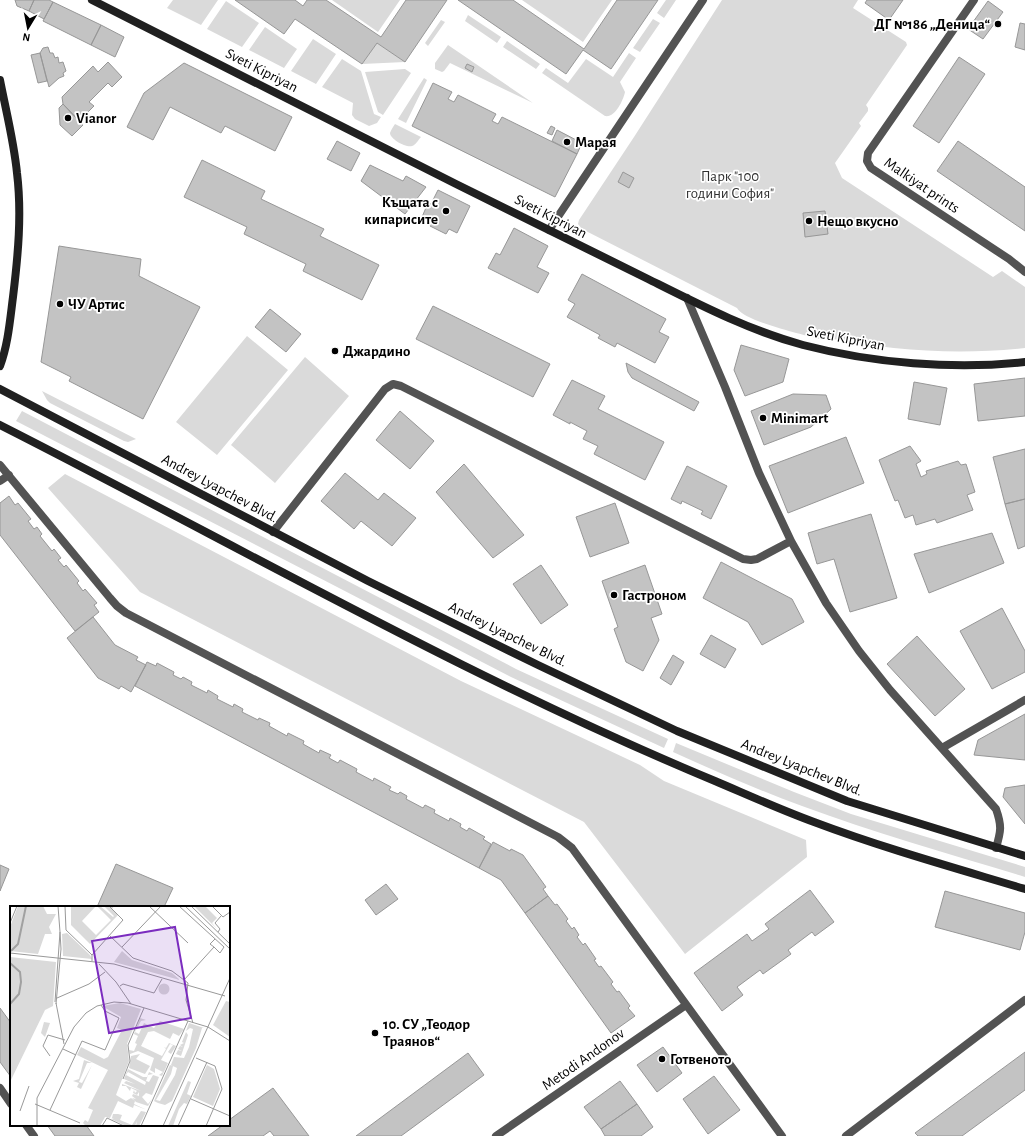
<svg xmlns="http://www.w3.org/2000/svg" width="1025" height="1136" font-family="'Alegreya Sans',sans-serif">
	<rect width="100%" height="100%" fill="#fff"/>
	<!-- green -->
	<path fill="#dadada" d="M173,0H218L201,25L167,8Z
		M332,0H400L378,32Z
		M522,0H612L583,42Z
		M666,0H676L664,18L657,13Z
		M722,0H858L853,8L906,42L907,45L866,105L868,108V111L859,123L861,126L835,163L842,178L993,277L1002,271L1025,287V348C959,355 893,351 828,338L823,340L816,338C800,334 744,321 737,308L582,229L578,224L579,220L634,137Z
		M226,1L259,23L242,47L207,29Z
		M468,15L501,37L497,43L465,21Z
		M653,19L660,23L640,52L633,48Z
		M441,20L445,22L428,46L425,43Z
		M265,27L297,49L284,68L249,50Z
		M313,39L336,54L316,84L291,71Z
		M507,41L540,64L536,69L503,47Z
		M377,43L405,62L362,64Z
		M448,45L533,103L450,63L444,71L442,72L435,69V63Z
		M629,53L636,58L620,82L625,92C623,101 615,118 605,116L542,73L546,68L568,83L586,59L613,77Z
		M342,59L361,71L374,114L381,117L377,123L369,126L355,119L352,115L353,103L322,87Z
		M405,69L411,73L383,115L378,112L365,72Z
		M424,78L427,80L406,123L398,119Z
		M395,124L421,137C418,140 416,145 412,146C406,148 390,139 390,133C391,130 393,127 395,124Z
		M247,336L288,370L217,455L176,422Z
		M305,357L349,396L275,483L231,445Z
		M42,391L136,439L128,442L124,441L50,403L47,400Z
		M22,411L516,669L668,739L664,748L511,677L16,421Z
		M65,474L461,681L640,765L664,781L806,840L807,857L685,954L584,822L140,592L48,488Z
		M676,743L794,792L851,814L1025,867V877C950,854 875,833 802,806C758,790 715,771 673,752Z"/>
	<!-- building -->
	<path fill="#c3c3c3" stroke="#979797" d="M15,0H34L29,11L17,6Z
		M34,0H49L53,2L44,19L29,11Z
		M235,0H295L303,6L307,0H326L381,37L406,0H447L405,62L377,43L362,64L295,19L284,34Z
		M458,0H513L584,49L617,0H658L611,69L583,50L566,74Z
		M867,0H903L889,20L865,3Z
		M988,1L1003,12L983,39L968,29Z
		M53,2L101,25L91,45L43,21Z
		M1020,23L1025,24V50L1015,47Z
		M101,25L124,37L115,57L91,45Z
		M48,47L50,53H53L55,58L58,57L59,63L63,62L66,71L63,73L64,76L59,78L49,87L40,53L43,48Z
		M40,53L47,81L38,83L31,55Z
		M959,57L985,74L939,143L913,126Z
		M108,62L122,77L112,87L108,83L89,102L94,106L79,121L63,104L62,97L93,66L98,72Z
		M184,63L292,117L275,151L225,126L221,133L170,107L153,140L127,127L144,93Z
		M467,64L474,67L472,72L465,68Z
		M433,83L452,92L448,99L454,102L458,95L496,114L492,121L498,124L502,117L577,154L555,197L412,126Z
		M63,104L83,125L72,136L60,125L59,108Z
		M551,126L555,128L552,135L547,133Z
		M557,130L582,143L577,154L552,141Z
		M337,141L360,153L351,171L327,159Z
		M958,141L1025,187V231L937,171Z
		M202,160L265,191L261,199L324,229L320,236L379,265L362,300L303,271L306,264L244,234L247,227L184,197Z
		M370,165L403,181L406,176L426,187L405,214L361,181Z
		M623,172L634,178L629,188L618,182Z
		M438,190L470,206L457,233L449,229L446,234L430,226L432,222L422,217L428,203L431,204Z
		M825,211L828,234L805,237L803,213Z
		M514,228L548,246L537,267L549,273L538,293L488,268L496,253L500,255Z
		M59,246L141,259L139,276L200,307L143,419L69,381L71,377L41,362Z
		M582,274L666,319L659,332L669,337L655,363L617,343L615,347L598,338L600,335L567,317L575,304L568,300Z
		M433,306L550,364L533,397L416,339Z
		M270,309L301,334L286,352L255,327Z
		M741,345L789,359L783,382L745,396L734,370Z
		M626,363L699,402L694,411L632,378L628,372Z
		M1025,378V416L978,421L974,384Z
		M572,380L605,396L598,409L664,442L645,480L594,454L598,446L583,439L587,431L570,422V424L553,415Z
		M914,382L947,388L940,425L908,419Z
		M793,394L826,395L831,409L811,427L764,445L751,411Z
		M400,411L434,441L410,469L376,440Z
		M846,437L864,483L788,513L769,466Z
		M910,446L921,461L916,464L921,477L927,474L926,471L958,461L961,465L966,464L975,492L967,495L973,510L937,523L935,519L916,525L913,515L905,518L898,500L895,501L879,460Z
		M1025,449V499L1005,504L993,457Z
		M464,464L524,535L493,558L436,492Z
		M687,466L727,486L711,519L701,514L703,511L682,501L681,504L671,499Z
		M345,473L378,500L384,493L416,518L392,546L361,521L354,529L321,501Z
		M9,496L15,505L18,503L31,519L28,521L34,529L37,527L42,534L40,536L52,551L54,549L61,558L58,560L64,567L66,565L79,581L77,583L83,591L85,589L97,603L94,605L99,612L75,631L0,535V503Z
		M1025,499V546L1018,549L1005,504Z
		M615,503L629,543L590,557L576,517Z
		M871,514L897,598L850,612L834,559L817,564L808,533Z
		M992,533L1004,563L929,593L914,554Z
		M721,562L792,599L804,622L762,645L748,622L703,598Z
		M541,565L568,605L541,624L513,584Z
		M645,565L662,614L651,618L659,640L643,671L626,662L614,629L618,627L602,581Z
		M1002,608L1025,651V672L992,689L960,631Z
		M93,617L115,645L138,657L136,660L146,665L131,692L121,686L119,689L98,678L67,638Z
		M711,635L736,649L725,668L700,654Z
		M917,636L965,689L935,716L887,664Z
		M673,655L684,662L671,685L660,678Z
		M147,662L156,666L157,663L174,672L173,675L181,679L183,677L192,682L191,685L207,693L208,690L218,696L217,699L233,707L234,704L243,709L242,712L258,720L259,718L270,723L269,726L287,736L288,733L304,741L303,744L319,753L320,750L331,755L329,758L338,763L340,760L357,769L356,772L373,781L374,778L391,787L389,790L398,794L400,792L407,796L406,799L423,808L425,805L435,810L434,813L449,821L450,818L461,824L460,827L467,831L469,828L485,837L483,839L491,844L479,868L135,686Z
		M1025,714V760L974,755L978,740Z
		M1025,785V824L1003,797L1005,788Z
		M493,842L510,851L511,849L523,855L546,887L543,889L548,896L525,913L501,880L479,868Z
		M116,864L173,888L164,907H97Z
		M0,865L9,869L0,891Z
		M386,884L398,899L376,915L365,900Z
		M810,890L834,922L815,936L812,932L788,950L791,954L763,974L760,970L737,987L743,995L722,1011L694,973L747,934L752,941L769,929L765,924Z
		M945,891L1025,913V932L1020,950L935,927Z
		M548,896L555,905L557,904L568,919L566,921L572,929L574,927L579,935L577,937L583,945L585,943L596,959L594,960L599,967L601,966L613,982L611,984L617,992L619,991L630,1006L628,1008L635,1016L611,1033L525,913Z
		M0,1008L11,1023V1077L0,1062Z
		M663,1047L682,1073L657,1092L637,1065Z
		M1025,1052V1090L962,1136H918L915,1133Z
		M468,1053L484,1075L401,1136H356Z
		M714,1076L740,1110L708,1134L683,1099Z
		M620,1081L637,1104L601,1129L584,1107Z
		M273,1088L309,1136H274L270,1131L263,1136H208L223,1125H229V1120Z
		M637,1104L653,1127L641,1136H605L601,1129Z
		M47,1125H86L94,1136H55Z"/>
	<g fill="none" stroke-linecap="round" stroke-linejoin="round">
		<!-- street -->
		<path stroke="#535353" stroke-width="8" d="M974,0L868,153L867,161L871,168L1009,259L1025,272
			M549,230L703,0
			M687,298L725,387L759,473L791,541L826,603L859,651L890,690L996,809C1002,826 1001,831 996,848
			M0,465L110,598L117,606L126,613L558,837L572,848L782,1136
			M0,481L9,475
			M273,532L385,389L393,384L401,386L743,559L751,560L757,559L791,541
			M942,748L1025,700
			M0,1088L11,1104
			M26,1125L34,1136
			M496,1136L686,1005
			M846,1136L1025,1000"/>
		<!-- secondary -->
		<path stroke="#202020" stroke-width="8" d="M92,0C213,62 335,122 456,184C520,216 584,248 648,279C698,304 748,330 803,345C872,363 954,370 1025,362
			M0,80C6,111 14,142 17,173C22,214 18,256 13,297C10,320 8,345 0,366
			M0,389L368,581L538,665L677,731L847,801L1025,856
			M0,425C237,545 469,679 715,781C748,795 781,810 814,822C883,848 955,868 1025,889"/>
	</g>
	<!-- markers -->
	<g fill="#000" stroke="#fff" stroke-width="1.5">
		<circle cx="998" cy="24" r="4"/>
		<circle cx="68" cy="118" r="4"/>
		<circle cx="567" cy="142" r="4"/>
		<circle cx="446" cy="211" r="4"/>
		<circle cx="809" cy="221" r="4"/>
		<circle cx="60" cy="304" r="4"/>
		<circle cx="335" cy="351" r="4"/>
		<circle cx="763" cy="418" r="4"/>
		<circle cx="614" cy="595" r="4"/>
		<circle cx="375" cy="1033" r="4"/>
		<circle cx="662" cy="1059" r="4"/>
	</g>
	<g text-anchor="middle" stroke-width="3.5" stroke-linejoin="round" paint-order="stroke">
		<!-- poi labels -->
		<g font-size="15" font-weight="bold" fill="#000" stroke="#fff" text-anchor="start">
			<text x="990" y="29" text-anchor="end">ДГ №186 „Деница“</text>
			<text x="76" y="123">Vianor</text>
			<text x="575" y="147">Марая</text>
			<text x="438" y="207" text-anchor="end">Къщата с<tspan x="438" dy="17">кипарисите</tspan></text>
			<text x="817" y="226">Нещо вкусно</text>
			<text x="68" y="309">ЧУ Артис</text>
			<text x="343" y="356">Джардино</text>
			<text x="771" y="423">Minimart</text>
			<text x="622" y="600">Гастроном</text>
			<text x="383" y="1029">10. СУ „Теодор<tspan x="383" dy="17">Траянов“</tspan></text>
			<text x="670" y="1064">Готвеното</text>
		</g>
		<!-- street labels -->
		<g font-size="15" fill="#000" stroke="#fff">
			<text transform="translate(262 70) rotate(27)" y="5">Sveti Kipriyan</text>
			<text transform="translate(922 185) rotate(34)" y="5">Malkiyat prints</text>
			<text transform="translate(551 216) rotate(27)" y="5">Sveti Kipriyan</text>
			<text transform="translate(846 338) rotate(11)" y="5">Sveti Kipriyan</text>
			<text transform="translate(220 488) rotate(28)" y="5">Andrey Lyapchev Blvd.</text>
			<text transform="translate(508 634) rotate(26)" y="5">Andrey Lyapchev Blvd.</text>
			<text transform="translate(802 767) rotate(22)" y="5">Andrey Lyapchev Blvd.</text>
			<text transform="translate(583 1059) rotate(-35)" y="5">Metodi Andonov</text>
		</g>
		<!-- park labels -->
		<g font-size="15" fill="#313131" stroke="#fff">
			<text x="730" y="181">Парк "100<tspan x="730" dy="17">години София"</tspan></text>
		</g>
	</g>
	<!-- overview -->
	<g transform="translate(10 906)">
		<rect width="220" height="220" fill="#fff"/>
		<path d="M8,0H33L37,8H46L39,21L42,28H35L28,48L0,45V21ZM61,0H86L72,15L86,29L101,14L87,0H90L103,11L104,10L94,0H104L102,3L108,9L80,38L61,19ZM184,0H195L207,12L202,17L207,23ZM57,27L80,49L82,53L53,50L52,28ZM112,45L122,54L162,67L170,74L104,56ZM0,51L46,56L43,100L35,104L0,176ZM148.5 83a5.5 5.5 0 1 1 11 0a5.5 5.5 0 1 1-11 0ZM216,95L220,96V131L203,119ZM110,97L131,103L117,138L119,155L106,189L116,195L121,192L125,195L124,198L137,204L124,199L123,202L108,195L100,212L95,211L90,220H76L73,217L75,214L78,216L83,204L78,202L98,164L67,149L71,141L94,153L98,151L112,124L107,122L111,111L92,100ZM130,112L136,114L131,115L125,126L129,128L134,117L144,122L150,115L174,123L169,130L163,127L160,133L144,125L138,126L131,140L152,150L156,143L154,141L156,142L159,137L166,140L161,148L158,146L163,139L160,138L151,154L158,157L152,170L149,169L153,166L145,162V167L140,164L144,152L128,145L120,148L119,144L124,145L127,138L125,137L128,130L124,128ZM34,116L40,117L35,131L31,127ZM179,117L194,122H192L186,142L162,195L155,199L148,197L144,195L160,159L163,160L161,168L146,194L150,195L165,169L167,162L161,159L164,151L174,152L179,141L183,123L180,122L176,125ZM176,126L178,129L171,150L166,148L168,144L172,145L168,143L170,140L173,141L170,139L174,137L172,136ZM130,148L126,153L140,160L135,168L119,162L121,150ZM74,154L82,157H77L69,176L72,177L82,159L71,183L67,181L69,177L63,175L69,173ZM197,159L204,163L210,183L203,200L183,191ZM118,163L133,171H137L139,166L143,168L138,169L136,175L139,176L143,169L149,171L142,189L136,187L132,191L138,198L142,193L138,200L126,196L122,192L126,193L122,190L123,188L129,190V186L127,189L123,187L124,184L125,187L127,185L121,182L120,185L116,180H112V178L131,185L114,177L116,175L125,178L114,173ZM118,166L136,176L135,179L116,169ZM178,175L181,176L177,188L181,190L177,198L174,197L169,203L163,220H158ZM131,205L136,206L129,220H126L127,215L125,220H116L101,213L104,212H102L103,208H108L112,209L110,214L122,219Z" fill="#dadada" fill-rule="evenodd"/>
		<path fill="none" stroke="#a1a1a1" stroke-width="2" d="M1,45L8,38L16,0M0,57L10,66L11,76L9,88L0,98"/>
		<path fill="none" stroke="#999" stroke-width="1" d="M48,0L50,26M55,0L56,24L82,49M139,0L178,37M169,0L214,41M175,0L220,43M181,0L220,38M202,0L213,11L220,6M0,17L7,0M208,26L210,23L205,17L211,10M100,30L123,52L162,65L178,77L176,94L183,117M112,41L151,0M204,41L210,47L214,41M0,47L104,58L215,90M82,55V49L113,14L99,0M89,58L106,76L121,98M174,74L204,41L200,38L205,33M110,80L113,78L144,87L152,73M47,92L79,78L95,66M45,96L50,26M46,97L54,138M46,98L51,43L50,26M53,143L66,149M40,150L33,140L38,129L55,134M186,152L205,160L212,183L196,220M113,173L120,155L118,139L134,102M181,193L220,210M25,198L70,217M40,204L72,135L95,144L109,112L95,105L91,99M10,205L19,180M27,220V192L64,121L76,107L87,100L104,96L118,97L198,121L220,135M92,220L97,212L114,220M131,220L178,115M153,220L220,72M168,220L197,156"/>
		<path fill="#7b2cbf" fill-opacity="0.15" stroke="#7b2cbf" stroke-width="2" d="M165,21L181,112L99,127L82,35Z"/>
		<rect width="220" height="220" fill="none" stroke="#000" stroke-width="2"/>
	</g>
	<!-- north arrow -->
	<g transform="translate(28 28) rotate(190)" stroke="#ffffff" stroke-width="3" paint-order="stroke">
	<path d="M0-3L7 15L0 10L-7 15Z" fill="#000000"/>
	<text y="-6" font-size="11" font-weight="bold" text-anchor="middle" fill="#000000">N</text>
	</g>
</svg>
